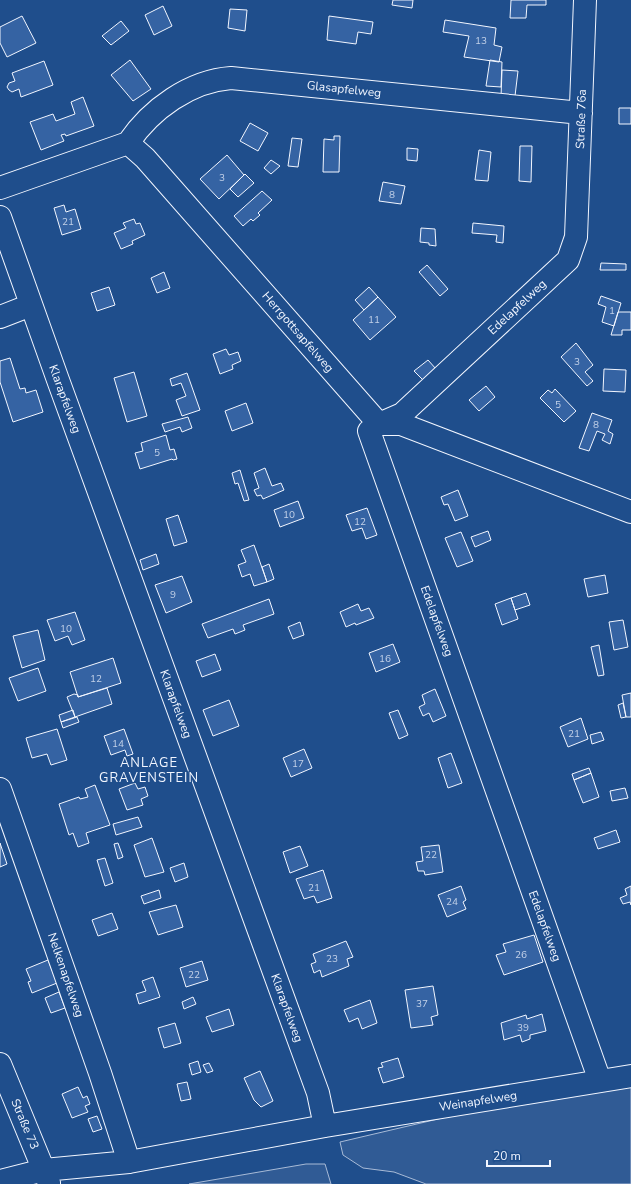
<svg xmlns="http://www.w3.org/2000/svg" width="631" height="1184" font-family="'Nunito Sans',sans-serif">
	<rect width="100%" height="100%" fill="#1f4e8c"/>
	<!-- built -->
	<path fill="#305b95" stroke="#a8bbd7" d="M631,1076V1184H426L394,1172L363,1168L343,1155L340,1142L600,1081Z
		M306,1164H325L331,1184H189Z"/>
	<!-- building -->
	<path fill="#3563a3" stroke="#f2f6ff" d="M393,0H413L412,8L392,5Z
		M511,0H546V5H527L526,18H510Z
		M163,6L172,26L154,35L145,15Z
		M230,9L247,10L245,31L228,28Z
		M22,16L36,43L7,57L0,43V27Z
		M329,16L373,22L371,34L358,32L356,44L327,40Z
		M445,20L496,28L494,45L502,47L499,62L464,57L469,36L443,32Z
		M121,21L129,31L111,45L102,36Z
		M130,60L151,89L133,101L111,75Z
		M490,60L502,62L501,87L486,86Z
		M44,61L53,85L21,97L19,89L12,92L9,90L7,87L9,83L15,81L12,73Z
		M502,70L518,71L515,96L501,97Z
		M83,97L94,126L66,136L65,134L61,135L64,141L41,150L30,122L53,114L56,121L75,114L71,102Z
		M619,108H631V124H619Z
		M250,123L268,133L258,151L240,141Z
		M334,136H340L339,172H323L324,139L334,140Z
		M292,138L302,139L298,167L288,166Z
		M520,146H532L531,182L519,181Z
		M407,148L418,149L417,161L407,160Z
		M479,150L491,152L488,181L475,180Z
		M227,155L244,175L219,199L200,179Z
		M271,160L280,166L271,174L264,168Z
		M245,174L254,183L238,197L230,189Z
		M383,182L405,186L401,204L379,201Z
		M262,191L272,200L258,213L260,215L253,221L251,219L243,226L234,216Z
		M64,205L66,212L75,209L81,229L62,235L54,208Z
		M134,219L136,224L140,223L145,235L132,241L133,244L121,249L114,233L126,228L123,223Z
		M473,223L504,226L503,243L496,242L497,235L472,233Z
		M421,228L435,229L436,246L429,245V243L420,242Z
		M601,263L626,264V270H600Z
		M427,265L448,289L440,296L419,272Z
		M164,272L170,288L157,293L151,278Z
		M109,287L115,305L97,311L91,293Z
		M369,287L378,297L364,310L355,300Z
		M601,296L621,303L614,326L602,322L606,307L598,304Z
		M378,297L396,317L370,340L353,320Z
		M618,312H631V330H622V335H611Z
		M576,343L593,365L585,372L593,381L587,386L561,357Z
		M226,349L229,355L238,352L241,361L232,365L233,369L220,374L213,354Z
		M10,358L20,389L25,388L26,393L36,390L43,412L13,422L0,382V361Z
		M428,360L436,369L423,380L414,371Z
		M604,369L626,370L625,392L603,391Z
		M134,372L147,416L127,422L114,378Z
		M187,373L200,410L182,416L176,400L186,396L181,383L172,386L170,379Z
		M486,386L495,397L479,411L469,400Z
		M555,389L576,411L564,422L540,398L548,390L552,393Z
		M246,403L253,423L232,431L225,411Z
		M592,413L612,420L608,431L613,434L610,444L602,440L605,434L597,431L589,451L579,448Z
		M188,417L192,428L182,432L180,427L165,432L162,424Z
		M166,435L170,450L174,449L177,459L173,460L172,459L140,469L135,453L143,451L141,443Z
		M265,468L272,486L281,483L284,490L263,499L261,495L257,496L254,490L259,488L254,473Z
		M240,470L249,500L244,501L238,483L235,484L232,473Z
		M458,490L468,516L455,521L448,504L444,505L441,497Z
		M298,501L304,518L280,527L274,510Z
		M367,508L377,535L366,539L362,528L352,531L346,515Z
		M178,515L187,542L174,546L166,519Z
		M488,531L491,540L475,547L471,537Z
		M461,532L473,561L457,567L445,538Z
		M254,545L267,582L254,586L250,574L242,577L238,565L246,562L241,550Z
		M156,554L159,564L143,570L140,560Z
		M269,564L274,579L267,582L262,567Z
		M605,575L608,593L588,597L584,579Z
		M182,576L192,602L166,613L155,585Z
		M526,593L530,605L515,610L511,598Z
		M511,598L518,619L502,625L495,604Z
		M269,599L274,614L243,625L245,630L235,634L233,629L208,638L202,624Z
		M358,604L361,611L369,608L374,618L356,625L355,623L346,627L340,612Z
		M75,612L85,640L72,645L68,636L55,641L47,620Z
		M623,620L628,647L614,650L609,622Z
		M300,622L304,635L293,639L288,627Z
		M38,630L45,660L22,668L13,636Z
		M393,644L400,662L376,672L369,653Z
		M599,645L604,675L598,676L591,647Z
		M215,654L221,670L202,677L196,661Z
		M113,658L121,683L78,697L70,672Z
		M38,668L46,691L18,701L9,678Z
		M107,688L112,704L75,717L67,697L74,694L78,695V697Z
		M435,689L446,716L433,722L429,713L423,716L419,707L425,704L422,695Z
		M631,693V717H626L622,695Z
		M229,700L239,726L213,736L203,710Z
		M623,703L626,717L621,718L618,705Z
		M73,710L75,717L61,722L59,715Z
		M398,710L408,735L399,739L389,713Z
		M77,717L79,722L63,728L61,722Z
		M581,718L588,739L568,747L560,727Z
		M57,729L67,760L51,765L47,754L32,758L26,738Z
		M124,729L133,754L127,756L125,750L111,755L104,736Z
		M601,732L604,740L592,744L590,735Z
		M304,749L312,768L291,777L283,758Z
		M451,753L462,783L448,788L438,758Z
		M589,768L591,773L574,780L572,774Z
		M591,773L599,797L583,803L574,780Z
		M135,783L138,789L145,787L148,796L141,799L143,805L127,810L119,789Z
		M95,785L110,825L86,833L89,843L78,847L73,833L69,835L59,804L79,797L80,799L88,797L85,789Z
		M625,788L628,798L612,801L610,791Z
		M138,817L142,827L116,835L113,824Z
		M616,830L620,842L598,849L594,838Z
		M152,838L164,872L145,877L134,845Z
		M0,843L7,864L0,867Z
		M118,843L123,857L118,859L114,844Z
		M439,845L443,872L425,875L424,871H418L416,862L423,861L421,847Z
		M300,846L308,866L290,873L283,852Z
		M105,858L113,883L105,886L97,860Z
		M184,863L188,877L175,882L170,868Z
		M323,870L332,898L317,903L314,896L304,899L296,879Z
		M461,886L466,900L463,902L466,909L447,917L438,895Z
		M631,886V905L630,902L623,904L620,898L627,895L625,889Z
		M159,890L161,898L144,904L141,896Z
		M176,905L183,927L158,935L149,912Z
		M112,913L118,929L98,936L92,920Z
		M534,935L543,962L504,975L496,955L506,952L503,944Z
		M346,941L353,957L347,959L349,966L322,977L320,970L314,973L311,964L316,962L313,954Z
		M48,960L57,983L32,993L28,982L31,981L26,969Z
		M202,961L208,980L186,987L180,968Z
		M153,977L160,997L139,1004L136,994L146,991L142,981Z
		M433,986L438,1015L431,1017L433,1025L411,1028L405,990Z
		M59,992L65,1008L51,1013L45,998Z
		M193,997L196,1004L184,1009L182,1002Z
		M370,1000L377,1023L362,1029L358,1018L349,1022L344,1010Z
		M229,1009L234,1025L212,1032L206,1017Z
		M542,1014L546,1031L530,1035V1039L522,1042L520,1035L504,1040L501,1023L526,1015L527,1019Z
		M175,1023L181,1043L164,1048L158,1028Z
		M398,1058L404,1077L383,1083L378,1068L383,1067L381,1063Z
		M198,1061L201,1072L192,1075L189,1064Z
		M209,1063L213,1071L207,1073L203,1065Z
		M260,1071L273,1101L261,1107L254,1100L244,1078Z
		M187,1082L191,1099L181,1101L177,1084Z
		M78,1087L83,1098L87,1096L90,1104L85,1106L88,1112L72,1118L62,1094Z
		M97,1116L102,1129L93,1132L88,1119Z"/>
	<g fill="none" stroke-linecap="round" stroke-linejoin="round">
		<defs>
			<path id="minor" d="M585,0L576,237L568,260L402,414L379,424L369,431L600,1081
				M128,143C151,109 190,81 231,78L581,113
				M0,188L128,143L145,158L379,424H401L631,512
				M0,217L58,380L318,1093L325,1126
				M0,317L31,305
				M0,789L100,1073L129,1162
				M0,1064L49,1183
				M0,1181L44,1170L129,1162L325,1126L631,1076"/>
		</defs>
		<!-- minor casing -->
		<use href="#minor" stroke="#f2f6ff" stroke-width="24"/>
		<!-- minor -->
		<use href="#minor" stroke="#1f4e8c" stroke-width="22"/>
	</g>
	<g text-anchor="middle" stroke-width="3" stroke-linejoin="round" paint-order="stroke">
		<!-- number labels -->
		<g font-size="10" fill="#c3d1e8">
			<text x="481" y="44">13</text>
			<text x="222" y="181">3</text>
			<text x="392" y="198">8</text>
			<text x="68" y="225">21</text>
			<text x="612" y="314">1</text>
			<text x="374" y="323">11</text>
			<text x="577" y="365">3</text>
			<text x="558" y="408">5</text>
			<text x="596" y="428">8</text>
			<text x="157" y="456">5</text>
			<text x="289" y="518">10</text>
			<text x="360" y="525">12</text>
			<text x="173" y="598">9</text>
			<text x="66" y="632">10</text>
			<text x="385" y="662">16</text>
			<text x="96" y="682">12</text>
			<text x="574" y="737">21</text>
			<text x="118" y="747">14</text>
			<text x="298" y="767">17</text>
			<text x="431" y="858">22</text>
			<text x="314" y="891">21</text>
			<text x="452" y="905">24</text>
			<text x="521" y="958">26</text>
			<text x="332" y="962">23</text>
			<text x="194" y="978">22</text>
			<text x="422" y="1007">37</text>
			<text x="523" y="1031">39</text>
		</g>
		<!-- street labels -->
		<g font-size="12" fill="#f2f6ff" stroke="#1f4e8c">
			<text transform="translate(344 89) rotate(6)" y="4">Glasapfelweg</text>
			<text transform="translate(581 119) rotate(-88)" y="4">Straße 76a</text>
			<text transform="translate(517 307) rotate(-43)" y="4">Edelapfelweg</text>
			<text transform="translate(298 332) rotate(49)" y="4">Herrgottsapfelweg</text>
			<text transform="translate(65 399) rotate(70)" y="4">Klarapfelweg</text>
			<text transform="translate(437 621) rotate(70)" y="4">Edelapfelweg</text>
			<text transform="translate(176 704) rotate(70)" y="4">Klarapfelweg</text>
			<text transform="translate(545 926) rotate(70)" y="4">Edelapfelweg</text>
			<text transform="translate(66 975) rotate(71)" y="4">Nelkenapfelweg</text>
			<text transform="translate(287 1008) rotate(70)" y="4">Klarapfelweg</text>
			<text transform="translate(478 1101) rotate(-9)" y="4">Weinapfelweg</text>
			<text transform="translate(25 1124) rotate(67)" y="4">Straße 73</text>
		</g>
		<!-- neighbourhood labels -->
		<g font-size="13" letter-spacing="1" fill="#f2f6ff" stroke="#1f4e8c">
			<text x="149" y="767">ANLAGE<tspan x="149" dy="15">GRAVENSTEIN</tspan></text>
		</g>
	</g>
	<!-- scale -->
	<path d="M487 1160v6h63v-6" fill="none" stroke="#f2f6ff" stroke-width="2"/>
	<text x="493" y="1160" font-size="12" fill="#f2f6ff" stroke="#1f4e8c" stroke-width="3" paint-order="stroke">20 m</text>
</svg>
